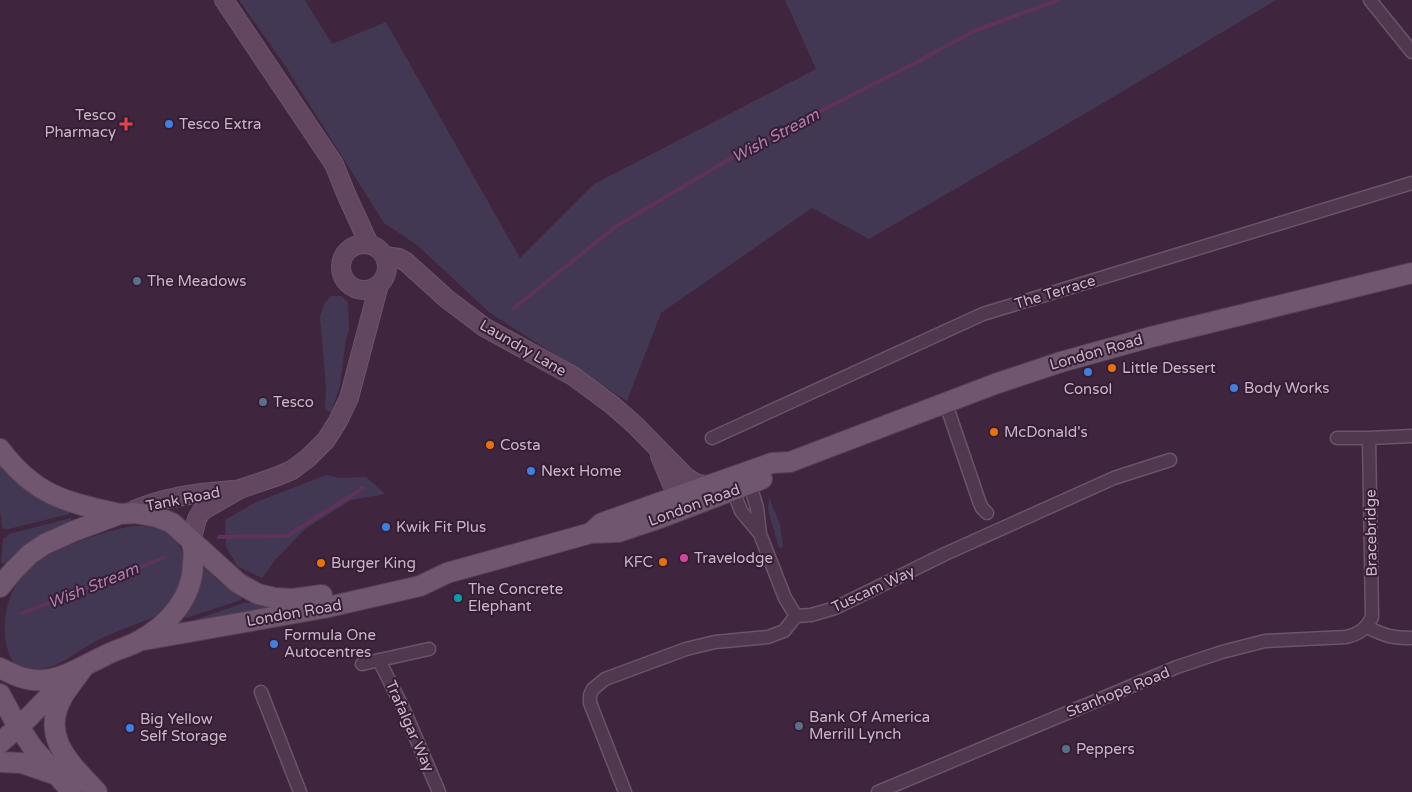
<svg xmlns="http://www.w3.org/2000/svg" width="1412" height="792" font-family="'Varela Round',sans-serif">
	<rect width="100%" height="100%" fill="#40253f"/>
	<!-- green -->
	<path fill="#423853" d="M239,0H305L332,44L386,22L520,258L594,184L816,69L785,0H1276L1093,109L869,239L812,208L661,313L627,401L490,313L417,245L384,223L284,64Z
		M331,296H342L348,303L349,330L346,339L340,385L331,413L325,409L326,387L320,317L324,304Z
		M0,464C19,489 42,498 70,511L69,514L9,529L2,528L0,508Z
		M326,475L340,478L366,477L385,494L351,500L305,529L276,559L262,578L237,566L226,546L225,520L254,503Z
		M769,498L780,524L783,547L779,548L768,510Z
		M71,518V521C44,531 26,543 5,563H1L3,539L5,538L9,534Z
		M133,526C143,526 152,526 161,529C179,536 187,556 184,574C183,579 180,584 178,588C172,600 167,609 156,616C138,624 118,630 100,639C79,649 59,669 35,670C29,670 23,669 17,666C0,650 2,608 15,587C21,577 29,569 38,562C58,546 108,530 133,526Z
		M204,566L217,580L242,596L241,600L186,618L182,615C193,599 203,585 204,566Z
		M252,601L282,606L197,621V619L244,603H251Z"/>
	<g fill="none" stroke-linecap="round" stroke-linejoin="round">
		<!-- stream -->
		<path stroke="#5f325c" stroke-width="4" d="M514,308L615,227L748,148L917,62L974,31L1058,0
			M219,537L287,536L363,488
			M23,613L163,558"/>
		<defs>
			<path id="street" d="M1370,0L1412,52
				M946,404L979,501L982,508L987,513
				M712,438L983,314L1412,183
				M1337,438H1369L1412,436
				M748,478L757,508L760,534L785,598L796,616
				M731,485L741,511L760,534
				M1367,627C1385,636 1392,638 1412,638
				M379,660L404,710L439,792
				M362,664L429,649
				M261,692L300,792
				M625,792L590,703V695L593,689L605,679L686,649L715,642L768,637L784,631L796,616L811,615L835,608L945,554L1114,478L1170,460
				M878,792L1177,667L1222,652L1265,641L1346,637C1359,634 1366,629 1372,617L1369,438"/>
			<path id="secondary" d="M224,0L334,164L347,196L369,244
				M341 267a23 23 0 1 1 46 0a23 23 0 1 1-46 0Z
				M385,256L399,258L406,262L447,299L484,327L573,376L611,404L635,425L686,477L697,484L708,485
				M660,456L682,508
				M128,513C161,497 196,493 232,490
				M191,541L197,519L201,512L207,508L240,489L278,476L292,470L308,458L326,440L338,421L349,398L379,285"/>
			<path id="primary" d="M0,449C35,496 66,502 120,514
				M591,533L602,523L772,463L790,462L995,384L1061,362L1151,337L1412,273
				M0,587L13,571L30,554L45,544L74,531L120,514L135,513L157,517L172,523L238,583L258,594L275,598L293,599L322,595
				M138,641L324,608L420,586L447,573L591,533L618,532L660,518L762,479
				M0,668C14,675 28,682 44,680C65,678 85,665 104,656C115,650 128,647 139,641C168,625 193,598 193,563C194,556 194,548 191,541
				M83,668C77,677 69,686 63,696C39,737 71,764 97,792
				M0,694L13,718L33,748L72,792
				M0,743L27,719L66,679
				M0,762L22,763L54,774"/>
		</defs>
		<!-- street casing -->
		<use href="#street" stroke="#6b5469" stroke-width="15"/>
		<!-- secondary casing -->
		<use href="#secondary" stroke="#6b5469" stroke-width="20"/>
		<!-- primary casing -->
		<use href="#primary" stroke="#564055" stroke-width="22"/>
		<!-- street -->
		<use href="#street" stroke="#50394f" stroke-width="12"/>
		<!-- secondary -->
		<use href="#secondary" stroke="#634760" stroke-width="18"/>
		<!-- primary -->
		<use href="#primary" stroke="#70576f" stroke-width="20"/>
	</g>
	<!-- markers -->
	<path fill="#e0444e" stroke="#351e34" stroke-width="2" d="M123.5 116.5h5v5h5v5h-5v5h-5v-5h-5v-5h5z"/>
	<g fill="#3f7fe0" stroke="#351e34" stroke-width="2">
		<circle cx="169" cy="124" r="5"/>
		<circle cx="1088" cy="372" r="5"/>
		<circle cx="1234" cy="388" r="5"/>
		<circle cx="531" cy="471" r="5"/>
		<circle cx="386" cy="527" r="5"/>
		<circle cx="274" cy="644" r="5"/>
		<circle cx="130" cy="728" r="5"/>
	</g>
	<g fill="#5c6f8a" stroke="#351e34" stroke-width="2">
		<circle cx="137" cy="281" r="5"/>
		<circle cx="263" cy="402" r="5"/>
		<circle cx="799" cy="726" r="5"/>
		<circle cx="1066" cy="749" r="5"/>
	</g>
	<g fill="#e8710a" stroke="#351e34" stroke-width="2">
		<circle cx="1112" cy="368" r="5"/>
		<circle cx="994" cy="432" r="5"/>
		<circle cx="490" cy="445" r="5"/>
		<circle cx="663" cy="562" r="5"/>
		<circle cx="321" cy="563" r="5"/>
	</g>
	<circle fill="#d1479c" stroke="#351e34" stroke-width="2" cx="684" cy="558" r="5"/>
	<circle fill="#0f9aa8" stroke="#351e34" stroke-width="2" cx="458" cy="598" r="5"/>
	<g text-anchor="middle" stroke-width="4" stroke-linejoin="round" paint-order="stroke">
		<!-- poi labels -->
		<g font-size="15" fill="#cbb6c9" stroke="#351e34" text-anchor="start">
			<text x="116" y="120" text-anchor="end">Tesco<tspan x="116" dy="17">Pharmacy</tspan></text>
			<text x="179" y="129">Tesco Extra</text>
			<text x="147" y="286">The Meadows</text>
			<text x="1122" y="373">Little Dessert</text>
			<text x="1244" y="393">Body Works</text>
			<text x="1088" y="394" text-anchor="middle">Consol</text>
			<text x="273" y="407">Tesco</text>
			<text x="1004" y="437">McDonald's</text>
			<text x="500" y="450">Costa</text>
			<text x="541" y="476">Next Home</text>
			<text x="396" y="532">Kwik Fit Plus</text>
			<text x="694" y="563">Travelodge</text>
			<text x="653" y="567" text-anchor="end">KFC</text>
			<text x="331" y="568">Burger King</text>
			<text x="468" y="594">The Concrete<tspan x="468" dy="17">Elephant</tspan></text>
			<text x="284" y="640">Formula One<tspan x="284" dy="17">Autocentres</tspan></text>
			<text x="809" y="722">Bank Of America<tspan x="809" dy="17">Merrill Lynch</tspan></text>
			<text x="140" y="724">Big Yellow<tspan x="140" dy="17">Self Storage</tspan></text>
			<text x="1076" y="754">Peppers</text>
		</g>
		<!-- street labels -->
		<g font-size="15" fill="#cbb6c9" stroke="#351e34">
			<text transform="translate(1055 292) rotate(-17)" y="5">The Terrace</text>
			<text transform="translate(523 348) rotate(30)" y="5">Laundry Lane</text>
			<text transform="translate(1096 352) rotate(-16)" y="5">London Road</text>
			<text transform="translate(183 499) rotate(-11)" y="5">Tank Road</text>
			<text transform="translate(694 505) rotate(-20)" y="5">London Road</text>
			<text transform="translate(1371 533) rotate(-91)" y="5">Bracebridge</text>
			<text transform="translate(873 589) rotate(-25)" y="5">Tuscam Way</text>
			<text transform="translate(294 613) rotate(-10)" y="5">London Road</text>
			<text transform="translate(1118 692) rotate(-22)" y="5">Stanhope Road</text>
			<text transform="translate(410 726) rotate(66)" y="5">Trafalgar Way</text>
		</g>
		<!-- water labels -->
		<g font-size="16" font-style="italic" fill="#b27db0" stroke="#351e34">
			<text transform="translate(775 135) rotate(-28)" y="6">Wish Stream</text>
			<text transform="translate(93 585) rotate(-22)" y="6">Wish Stream</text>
		</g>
	</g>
</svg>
